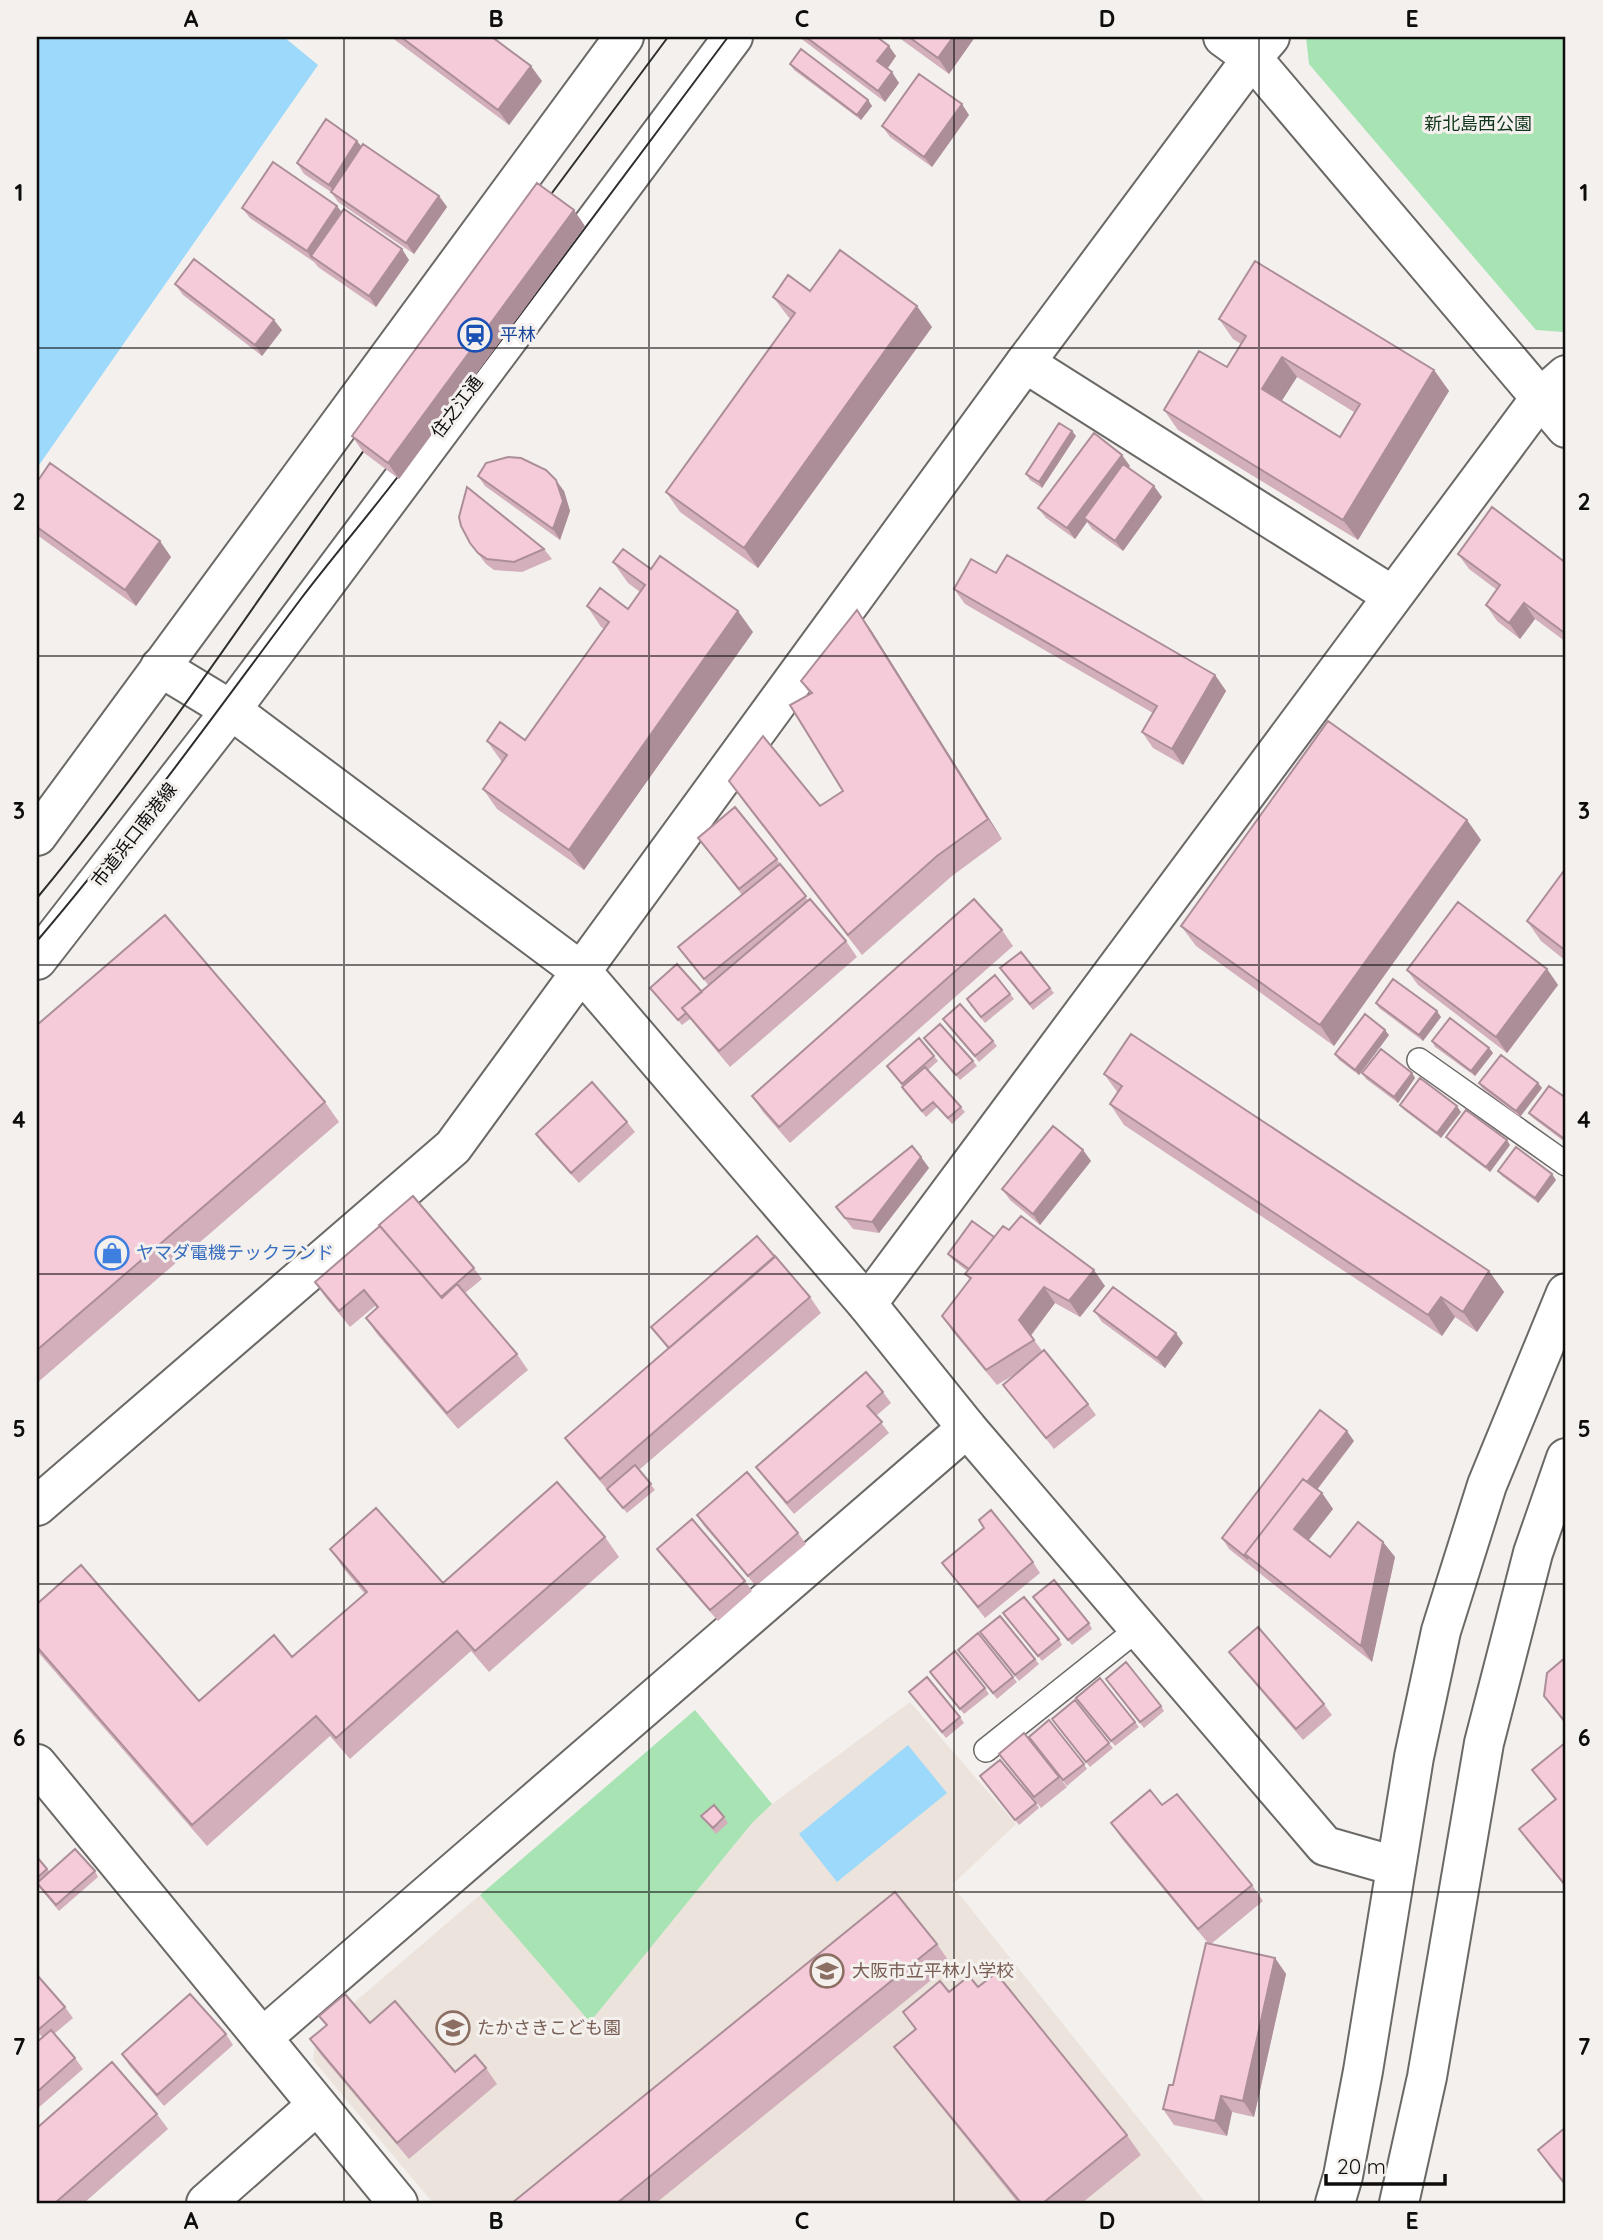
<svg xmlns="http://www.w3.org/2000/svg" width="1603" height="2240" font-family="Quicksand,'Noto Sans JP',sans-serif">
	<rect width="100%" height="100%" fill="#f3f0ed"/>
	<!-- built -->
	<path fill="#ece4dc" d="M910,1702L1016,1824L952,1885L1206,2203H433L313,2060L316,2035L480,1895L590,2021L752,1823L772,1804Z"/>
	<!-- green -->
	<path fill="#a7e3b3" d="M1306,37H1566V330L1564,332L1536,330L1309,64Z
		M695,1710L772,1804L752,1823L590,2022L480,1895Z"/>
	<!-- water -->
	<path fill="#9dd9fb" d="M37,37H284L318,65L37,468Z
		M908,1745L947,1793L837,1882L799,1834Z"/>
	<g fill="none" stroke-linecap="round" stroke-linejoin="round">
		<defs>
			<path id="service" d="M1419,1060L1566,1164
				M986,1750L1139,1628"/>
			<path id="minor" d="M1025,363L1393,596
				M867,1304L1541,397
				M37,1764L398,2203
				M262,2038L967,1428
				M206,2203L317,2105"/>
			<path id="tertiary" d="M1223,37L1252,58L1566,428
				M1541,397L1566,375
				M160,667L231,710L582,972L867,1304L967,1428L1325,1846L1395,1866
				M37,1506L453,1147L1025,363L1252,58L1270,37
				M1335,2203L1343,2176L1363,2071L1414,1757L1441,1631L1487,1485L1566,1293
				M1399,2203L1427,2077L1484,1743L1533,1553L1566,1458"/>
			<path id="primary" d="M37,836L624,37
				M37,960L231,710L733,37"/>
		</defs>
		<!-- service casing -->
		<use href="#service" stroke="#6b6966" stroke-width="26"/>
		<!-- minor casing -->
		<use href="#minor" stroke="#6b6966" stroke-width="42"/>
		<!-- tertiary casing -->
		<use href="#tertiary" stroke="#6b6966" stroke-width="42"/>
		<!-- primary casing -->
		<use href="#primary" stroke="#6b6966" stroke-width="42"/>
		<!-- service -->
		<use href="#service" stroke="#fff" stroke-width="23"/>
		<!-- minor -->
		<use href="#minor" stroke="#fff" stroke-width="38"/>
		<!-- tertiary -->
		<use href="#tertiary" stroke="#fff" stroke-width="38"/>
		<!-- primary -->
		<use href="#primary" stroke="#fff" stroke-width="38"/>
		<!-- tram -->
		<path stroke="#2f2e2d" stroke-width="2" d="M540,209L668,37
			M466,387L728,37
			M37,898C159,751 263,590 375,435
			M37,941C130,832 214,715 300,600C335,554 374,509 409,462"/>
	</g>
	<!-- wall -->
	<path fill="#d3afbb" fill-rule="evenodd" d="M391,37H492L542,81L509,125Z
		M799,37H877L896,56L887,69L899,83L885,102Z
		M898,37H975L949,74Z
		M790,64L868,100L872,106L861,120L794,70Z
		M969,115L932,167L890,137L882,126Z
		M357,141L361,146L439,196L447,207L414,254L338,202L331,192L304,174L297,163Z
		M242,208L342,212L409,260L376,307L318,267L314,262L250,218Z
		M585,226L399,479L363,452L352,436Z
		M175,284L282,330L262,356L183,295Z
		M810,291L932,327L758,568L680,512L666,492L790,319L773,297Z
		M1219,319L1434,370L1449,391L1358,540L1178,430L1164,410L1227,367L1241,344L1233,339ZM1297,377L1354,412L1340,437L1281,401Z
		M1076,436L1042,488L1030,480L1026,474Z
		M1130,466L1128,467L1162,497L1123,551L1092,529L1087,522L1075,539L1046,518L1038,508Z
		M478,476L564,491L570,511L560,540L485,486Z
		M37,482L171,557L136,606L37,535Z
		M470,543L544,549L552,559L522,572L494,570L486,564Z
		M1458,554L1566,563V642L1535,619L1520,639L1497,621L1486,605L1497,590L1469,569Z
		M613,562L651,569L753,632L584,870L497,809L483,789L502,762L487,741L525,740L604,629L601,627L587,606L628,609L640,592L628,583Z
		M996,573L1215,675L1226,691L1183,765L1153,748L1142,732L1153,713L965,604L954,589Z
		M857,610L871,630L1002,839L952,876L862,955L743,801L729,781L820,806L843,791L810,694L801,681Z
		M1467,820L1481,840L1334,1046L1196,946L1181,926Z
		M698,838L777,859L784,870L808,900L846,941L857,957L730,1067L690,1019L682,1025L650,988L702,992L709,986L678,947L742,895Z
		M1566,868V961L1541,941L1527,921Z
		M1002,930L1013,946L790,1143L763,1112L752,1096Z
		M1547,969L1558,985L1507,1053L1418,985L1407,970Z
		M1004,974L1050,988L1054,993L1033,1010Z
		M1010,994L1014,999L985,1023L970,1005Z
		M1376,1003L1441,1017L1423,1041L1379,1008Z
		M943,1019L993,1041L997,1046L979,1062Z
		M37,1025L325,1102L339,1122L37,1383Z
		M1389,1035L1359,1075L1339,1060L1335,1054Z
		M924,1038L973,1061L977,1066L960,1080Z
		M1432,1041L1489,1048L1493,1053L1475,1076L1435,1047Z
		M934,1056L938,1061L928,1070L965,1112L952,1124L937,1107L926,1117L906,1093L902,1087L903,1086L887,1066Z
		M1362,1073H1412L1415,1078L1398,1103L1366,1079Z
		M1104,1074L1489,1271L1504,1292L1477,1332L1455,1317L1442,1336L1124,1125L1110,1104L1118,1093Z
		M1479,1083H1538L1542,1088L1520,1117L1483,1089Z
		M1566,1098V1143L1533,1118L1529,1113Z
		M1400,1105L1461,1112L1441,1138L1404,1110Z
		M627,1122L635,1132L579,1183L543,1144L536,1134Z
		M1446,1137L1510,1145L1490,1172L1450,1142Z
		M1083,1150L1091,1161L1040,1225L1010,1200L1002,1189Z
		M921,1157L929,1168L879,1233L853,1229L836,1207Z
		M1498,1171L1556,1180L1538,1203L1502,1176Z
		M1009,1230L1105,1286L1080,1317L1055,1303L1031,1336L1043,1352L1088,1404L1096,1415L1054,1449L1003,1385L1017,1373L997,1385L953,1332L942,1316L970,1280L965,1274L967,1271L952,1259L948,1254Z
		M474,1268L482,1279L465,1293L517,1354L528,1370L458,1429L377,1334L366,1318L377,1308L375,1306L350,1327L326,1298L315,1282Z
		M810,1297L821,1313L639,1470L655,1490L627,1513L576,1453L565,1438L668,1349L651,1327Z
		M1094,1311L1183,1343L1165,1368L1102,1322Z
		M883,1392L891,1403L876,1416L889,1433L794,1514L764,1478L756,1467Z
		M1354,1441L1317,1490L1322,1493L1333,1509L1308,1540L1330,1557L1383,1542L1395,1557L1372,1662L1229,1549L1222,1538Z
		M697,1515L798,1533L806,1544L756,1586L704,1526Z
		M605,1537L619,1557L489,1672L471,1651L350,1759L330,1736L207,1846L37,1651V1604L199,1701L292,1657L365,1594L344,1569L330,1549L443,1583Z
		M657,1549L745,1581L752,1591L718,1621L665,1560Z
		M1033,1562L1040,1573L985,1618L942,1563Z
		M1037,1602L1089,1623L1092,1629L1072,1645Z
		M1007,1619L1059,1639L1062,1645L1042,1661Z
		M984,1638L1035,1659L1039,1664L1019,1681Z
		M1229,1652L1324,1704L1332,1715L1303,1740L1237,1663Z
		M962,1655L1013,1677L1017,1682L997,1699Z
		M1566,1657V1725L1544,1696Z
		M934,1677L985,1688L989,1694L964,1714Z
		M1109,1684L1161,1706L1164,1711L1144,1728Z
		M913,1697L960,1717L964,1723L946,1738Z
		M1080,1704L1135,1722L1139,1727L1115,1746Z
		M1055,1724L1109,1743L1113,1748L1090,1767Z
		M1032,1742L1084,1764L1087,1769L1067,1786Z
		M1566,1742V1888L1519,1829L1555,1800L1532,1770Z
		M999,1754L1059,1777L1067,1787L1041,1808Z
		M984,1782L1036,1803L1039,1808L1019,1825Z
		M1162,1805L1252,1885L1263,1901L1211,1944L1275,1958L1286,1974L1254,2117L1232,2112L1227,2136L1174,2125L1163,2109L1173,2085L1208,1943L1122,1839L1111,1823Z
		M701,1816L724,1817L728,1823L716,1834Z
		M37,1857L50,1872L95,1871L98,1877L59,1911L38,1886L37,1887Z
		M937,1944L951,1964L656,2203H512Z
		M37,1975L65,2007L73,2018L54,2034L75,2058L83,2069L37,2109V2042L42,2037L37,2031Z
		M978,1987L1127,2135L1141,2155L1082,2203H1018L909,2067L894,2047L915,2030L903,2012L949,1992Z
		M319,2016L370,2023L455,2072L486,2068L497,2084L409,2159L321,2055L310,2039L326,2025Z
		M226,2034L233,2045L164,2106L129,2065L122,2054Z
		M157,2114L168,2129L84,2203H37V2128Z
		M1566,2127V2187L1549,2166L1538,2150Z"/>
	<!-- shaded-wall -->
	<path fill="#ac8e98" d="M953,37H975L949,74L938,58Z
		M889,46L896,56L885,72L877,61Z
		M531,66L542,81L509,125L498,110Z
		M892,72L899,83L885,102L878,91Z
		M868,100L872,106L861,120L857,115Z
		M962,104L969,115L932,167L924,157Z
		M357,141L365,151L336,195L329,185Z
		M439,196L447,207L414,254L406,243Z
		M337,206L345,216L311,256L314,262L307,251Z
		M574,210L585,226L399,479L388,463Z
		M402,249L409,260L376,307L369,296Z
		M917,306L932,327L758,568L744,548Z
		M274,320L282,330L262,356L255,345Z
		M1282,357L1297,377L1276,410L1262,389Z
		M1434,370L1449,391L1358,540L1343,520Z
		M1072,431L1076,436L1042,488L1039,482Z
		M1122,455L1130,466L1088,521L1084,518L1087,522L1075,539L1067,528Z
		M556,480L564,491L570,511L560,540L553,529Z
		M1154,486L1162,497L1123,551L1115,541Z
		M160,541L171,557L136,606L125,590Z
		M1524,603L1535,619L1520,639L1509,623Z
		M857,610L871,630L1002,839L988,819Z
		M738,611L753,632L584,870L569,850Z
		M1215,675L1226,691L1183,765L1172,749Z
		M1467,820L1481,840L1334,1046L1320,1025Z
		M1547,969L1558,985L1507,1053L1496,1037Z
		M1437,1011L1441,1017L1423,1041L1419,1035Z
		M1385,1030L1389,1035L1359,1075L1355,1070Z
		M1489,1048L1493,1053L1475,1076L1471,1071Z
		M1412,1073L1415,1078L1398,1103L1394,1097Z
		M1538,1083L1542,1088L1520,1117L1516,1111Z
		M1457,1106L1461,1112L1441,1138L1437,1133Z
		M1507,1140L1510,1145L1490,1172L1486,1167Z
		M1083,1150L1091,1161L1040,1225L1033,1214Z
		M921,1157L929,1168L879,1233L872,1222Z
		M1552,1174L1556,1180L1538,1203L1535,1198Z
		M1094,1270L1105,1286L1080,1317L1069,1301Z
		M1489,1271L1504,1292L1477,1332L1463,1312Z
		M1044,1287L1055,1303L1030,1336L1019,1320Z
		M1441,1297L1455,1317L1442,1336L1428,1315Z
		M1176,1333L1183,1343L1165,1368L1157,1358Z
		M1347,1431L1354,1441L1259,1565L1249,1557Z
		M1322,1493L1333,1509L1305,1545L1294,1529Z
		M1383,1542L1395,1557L1372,1662L1361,1646Z
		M1275,1958L1286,1974L1254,2117L1243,2101Z
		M1221,2096L1232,2112L1227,2136L1215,2121Z"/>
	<!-- building -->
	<path fill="#f5cbd9" stroke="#ac8e98" stroke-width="2" fill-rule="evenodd" d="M401,37H492L531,66L498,110Z
		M806,37H877L889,46L877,61L892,72L878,91Z
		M909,37H953L938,58Z
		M801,49L868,100L857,115L790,64Z
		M919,74L962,104L924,157L882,126Z
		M326,119L357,141L329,185L297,163Z
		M363,144L439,196L406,243L331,192Z
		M273,162L337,206L307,251L242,208Z
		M537,183L574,210L388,463L352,436Z
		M344,209L402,249L369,296L311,256Z
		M840,250L917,306L744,548L666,492L795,313L773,297L788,275L810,291Z
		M194,259L274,320L255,345L175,284Z
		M1255,261L1434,370L1343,520L1164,410L1199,351L1227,367L1246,336L1219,319ZM1282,357L1360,404L1340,437L1262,389Z
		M1059,423L1072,431L1039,482L1026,474Z
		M1094,433L1122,455L1067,528L1038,508Z
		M508,457L521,458L546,470L556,480L563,501L553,529L478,476L486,463Z
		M50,463L160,541L125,590L37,527V482Z
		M1123,464L1154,486L1115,541L1084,518Z
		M467,487L544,549L514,562L487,559L478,553L470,543L461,526L459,517Z
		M1492,507L1566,563V634L1524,603L1509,623L1486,605L1500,585L1458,554Z
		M623,549L651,569L660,556L738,611L569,850L483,789L507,755L487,741L500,722L525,740L609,622L587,606L600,588L628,609L645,585L613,562Z
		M1007,555L1215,675L1172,749L1142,732L1157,706L954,589L971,559L996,573Z
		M857,610L988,819L937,856L848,935L729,781L763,736L820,806L843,791L790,705L812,693L801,681Z
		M1328,721L1467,820L1320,1025L1181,926Z
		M735,807L777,859L739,889L698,838Z
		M780,864L806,896L704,979L678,947Z
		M1566,868V951L1527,921Z
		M810,899L846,941L719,1051L682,1008Z
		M974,899L1002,930L779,1127L752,1096Z
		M1458,902L1547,969L1496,1037L1407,970Z
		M165,915L325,1102L37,1350V1025Z
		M1021,952L1050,988L1030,1004L1000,968Z
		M677,964L702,992L682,1008L686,1013L678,1020L650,988Z
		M995,975L1010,994L981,1017L967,999Z
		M1393,979L1437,1011L1419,1035L1376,1003Z
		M960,1004L993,1041L975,1056L943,1019Z
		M1365,1014L1385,1030L1355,1070L1335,1054Z
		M1450,1018L1489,1048L1471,1071L1432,1041Z
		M940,1024L973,1061L956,1075L924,1038Z
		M1131,1034L1489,1271L1463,1312L1441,1297L1428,1315L1110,1104L1122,1086L1104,1074Z
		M919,1038L934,1056L902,1084L887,1066Z
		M1381,1049L1412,1073L1394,1097L1362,1073Z
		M1501,1055L1538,1083L1516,1111L1479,1083Z
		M925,1067L961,1107L948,1118L933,1102L922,1111L902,1087Z
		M1420,1078L1457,1106L1437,1133L1400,1105Z
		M592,1082L627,1122L571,1173L536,1134Z
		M1549,1086L1566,1098V1140L1529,1113Z
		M1466,1110L1507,1140L1486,1167L1446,1137Z
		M1053,1126L1083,1150L1033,1214L1002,1189Z
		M912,1146L921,1157L872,1222L845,1218L836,1207Z
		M1516,1147L1552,1174L1535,1198L1498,1171Z
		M413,1196L474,1268L441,1297L379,1225Z
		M1021,1216L1094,1270L1069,1301L1044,1287L1019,1320L1034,1340L986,1370L942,1316L971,1278L965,1274L1003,1226L1009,1230Z
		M972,1221L994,1237L969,1269L948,1254Z
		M380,1226L442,1298L457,1284L517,1354L447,1413L366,1318L378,1307L364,1290L339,1311L315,1282Z
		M757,1236L775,1257L669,1348L651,1327Z
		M775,1256L810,1297L600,1479L565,1438Z
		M1113,1287L1176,1333L1157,1358L1094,1311Z
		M1044,1350L1088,1404L1046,1438L1003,1385Z
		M866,1372L883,1392L867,1406L882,1422L787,1503L756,1467Z
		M1320,1410L1347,1431L1307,1482L1303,1479L1245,1554L1248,1559L1222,1538Z
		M635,1465L651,1484L623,1508L607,1489Z
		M747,1472L798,1533L748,1576L697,1515Z
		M1303,1479L1322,1493L1294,1529L1330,1557L1358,1522L1383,1542L1361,1646L1245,1554Z
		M557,1482L605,1537L475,1651L457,1631L336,1738L316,1716L192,1825L37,1647V1604L81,1565L199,1701L274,1635L292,1657L367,1592L330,1549L376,1508L443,1583Z
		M991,1510L1033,1562L978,1607L942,1563L984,1528L979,1520Z
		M692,1519L745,1581L710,1610L657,1549Z
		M1054,1580L1089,1623L1068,1640L1033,1597Z
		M1024,1597L1059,1639L1038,1656L1003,1613Z
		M1000,1616L1035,1659L1015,1675L980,1632Z
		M1258,1627L1324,1704L1296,1729L1229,1652Z
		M978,1633L1013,1677L993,1693L958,1650Z
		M955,1651L985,1688L960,1709L930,1672Z
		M1566,1657V1723L1544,1696L1547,1673Z
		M1126,1662L1161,1706L1140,1722L1106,1679Z
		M927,1677L960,1717L942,1732L909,1692Z
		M1100,1678L1135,1722L1111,1741L1076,1698Z
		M1075,1700L1109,1743L1086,1762L1052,1719Z
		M1049,1720L1084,1764L1063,1780L1029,1737Z
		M1024,1733L1059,1777L1034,1797L999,1754Z
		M1566,1742V1886L1519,1829L1556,1799L1532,1770Z
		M1000,1760L1036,1803L1015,1820L980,1776Z
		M1150,1790L1162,1805L1177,1794L1252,1885L1198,1929L1111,1823Z
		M714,1805L724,1817L713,1828L701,1816Z
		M75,1849L95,1871L56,1905L37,1883Z
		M37,1857L47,1869L37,1878Z
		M895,1892L937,1944L617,2203H512Z
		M1206,1943L1275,1958L1243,2101L1221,2096L1215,2121L1163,2109L1169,2085H1173Z
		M996,1973L1127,2135L1043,2203H1021L894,2047L916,2029L903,2012L940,1981L949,1992L969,1976L978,1987Z
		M37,1975L65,2007L38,2030L37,2029Z
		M190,1994L226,2034L157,2095L122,2054Z
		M345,1994L370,2023L395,2001L455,2072L475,2055L486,2068L397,2143L310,2039L327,2025L319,2016Z
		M51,2030L75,2058L37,2092V2042Z
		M112,2062L157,2114L55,2203H38L37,2128Z
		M1566,2127V2185L1538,2150Z"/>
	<!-- grid -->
	<path fill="none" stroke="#0e0d0c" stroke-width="2" stroke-opacity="0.55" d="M344,37V2203M649,37V2203M954,37V2203M1259,37V2203M37,348H1566M37,656H1566M37,965H1566M37,1274H1566M37,1584H1566M37,1892H1566"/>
	<!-- icons -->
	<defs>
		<symbol id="station-ring" viewBox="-11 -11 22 22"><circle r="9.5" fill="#f3f0ed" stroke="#1a4fb4" stroke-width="1.5"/><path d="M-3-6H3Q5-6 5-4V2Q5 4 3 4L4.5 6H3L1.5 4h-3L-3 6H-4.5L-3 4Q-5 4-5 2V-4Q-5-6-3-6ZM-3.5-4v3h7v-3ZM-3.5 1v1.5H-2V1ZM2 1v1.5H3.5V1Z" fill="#1a4fb4"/></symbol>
		<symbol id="shop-ring" viewBox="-11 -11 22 22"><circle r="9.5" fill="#f3f0ed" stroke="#3f7fe0" stroke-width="1.5"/><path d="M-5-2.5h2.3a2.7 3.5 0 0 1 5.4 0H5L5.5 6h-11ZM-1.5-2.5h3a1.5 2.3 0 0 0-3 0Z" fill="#3f7fe0"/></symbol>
		<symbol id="school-ring" viewBox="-11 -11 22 22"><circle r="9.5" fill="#f3f0ed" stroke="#8d6e63" stroke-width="1.5"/><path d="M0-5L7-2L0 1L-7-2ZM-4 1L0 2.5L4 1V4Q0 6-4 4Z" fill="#8d6e63"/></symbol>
	</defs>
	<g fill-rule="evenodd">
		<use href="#station-ring" x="456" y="316" width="38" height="38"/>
		<use href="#shop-ring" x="93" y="1234" width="38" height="38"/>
		<use href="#school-ring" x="808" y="1952" width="38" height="38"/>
		<use href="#school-ring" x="434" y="2009" width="38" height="38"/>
	</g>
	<g text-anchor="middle" stroke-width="6" stroke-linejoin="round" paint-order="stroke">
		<!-- park labels -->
		<g font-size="18" fill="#11351b" stroke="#f3f0ed">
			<text x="1478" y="130">新北島西公園</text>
		</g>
		<!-- transit labels -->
		<g font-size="18" fill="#164399" stroke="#f3f0ed" text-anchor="start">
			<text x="500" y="341">平林</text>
		</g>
		<!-- street labels -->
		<g font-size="18" fill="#0e0d0c" stroke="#f3f0ed">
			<text transform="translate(457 407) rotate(-53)" y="6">住之江通</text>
			<text transform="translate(134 835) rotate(-52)" y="6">市道浜口南港線</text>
		</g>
		<!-- shop labels -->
		<g font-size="18" fill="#366cbe" stroke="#f3f0ed" text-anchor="start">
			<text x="136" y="1259">ヤマダ電機テックランド</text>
		</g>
		<!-- education labels -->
		<g font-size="18" fill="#785e54" stroke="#f3f0ed" text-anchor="start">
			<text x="852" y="1977">大阪市立平林小学校</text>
			<text x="477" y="2034">たかさきこども園</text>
		</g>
	</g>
	<!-- border -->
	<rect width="1603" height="2240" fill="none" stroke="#f3f0ed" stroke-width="77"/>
	<!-- scale -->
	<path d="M1326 2174v10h119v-10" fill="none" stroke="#0e0d0c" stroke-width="3.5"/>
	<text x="1337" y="2174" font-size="21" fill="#0e0d0c" stroke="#f3f0ed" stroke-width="5" paint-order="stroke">20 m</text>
	<rect x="38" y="38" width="1526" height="2164" fill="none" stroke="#0e0d0c" stroke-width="2.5"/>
	<g font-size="23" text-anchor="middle" font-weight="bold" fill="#0e0d0c">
		<text x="191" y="27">A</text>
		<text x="496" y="27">B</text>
		<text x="802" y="27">C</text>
		<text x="1107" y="27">D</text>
		<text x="1412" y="27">E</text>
		<text x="19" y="201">1</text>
		<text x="1584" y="201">1</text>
		<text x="19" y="510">2</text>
		<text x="1584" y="510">2</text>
		<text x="19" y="819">3</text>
		<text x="1584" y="819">3</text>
		<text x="19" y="1128">4</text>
		<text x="1584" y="1128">4</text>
		<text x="19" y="1437">5</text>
		<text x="1584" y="1437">5</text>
		<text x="19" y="1746">6</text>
		<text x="1584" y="1746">6</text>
		<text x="19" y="2055">7</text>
		<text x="1584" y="2055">7</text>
		<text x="191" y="2229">A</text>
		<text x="496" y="2229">B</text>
		<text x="802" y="2229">C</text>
		<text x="1107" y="2229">D</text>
		<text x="1412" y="2229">E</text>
	</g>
</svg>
